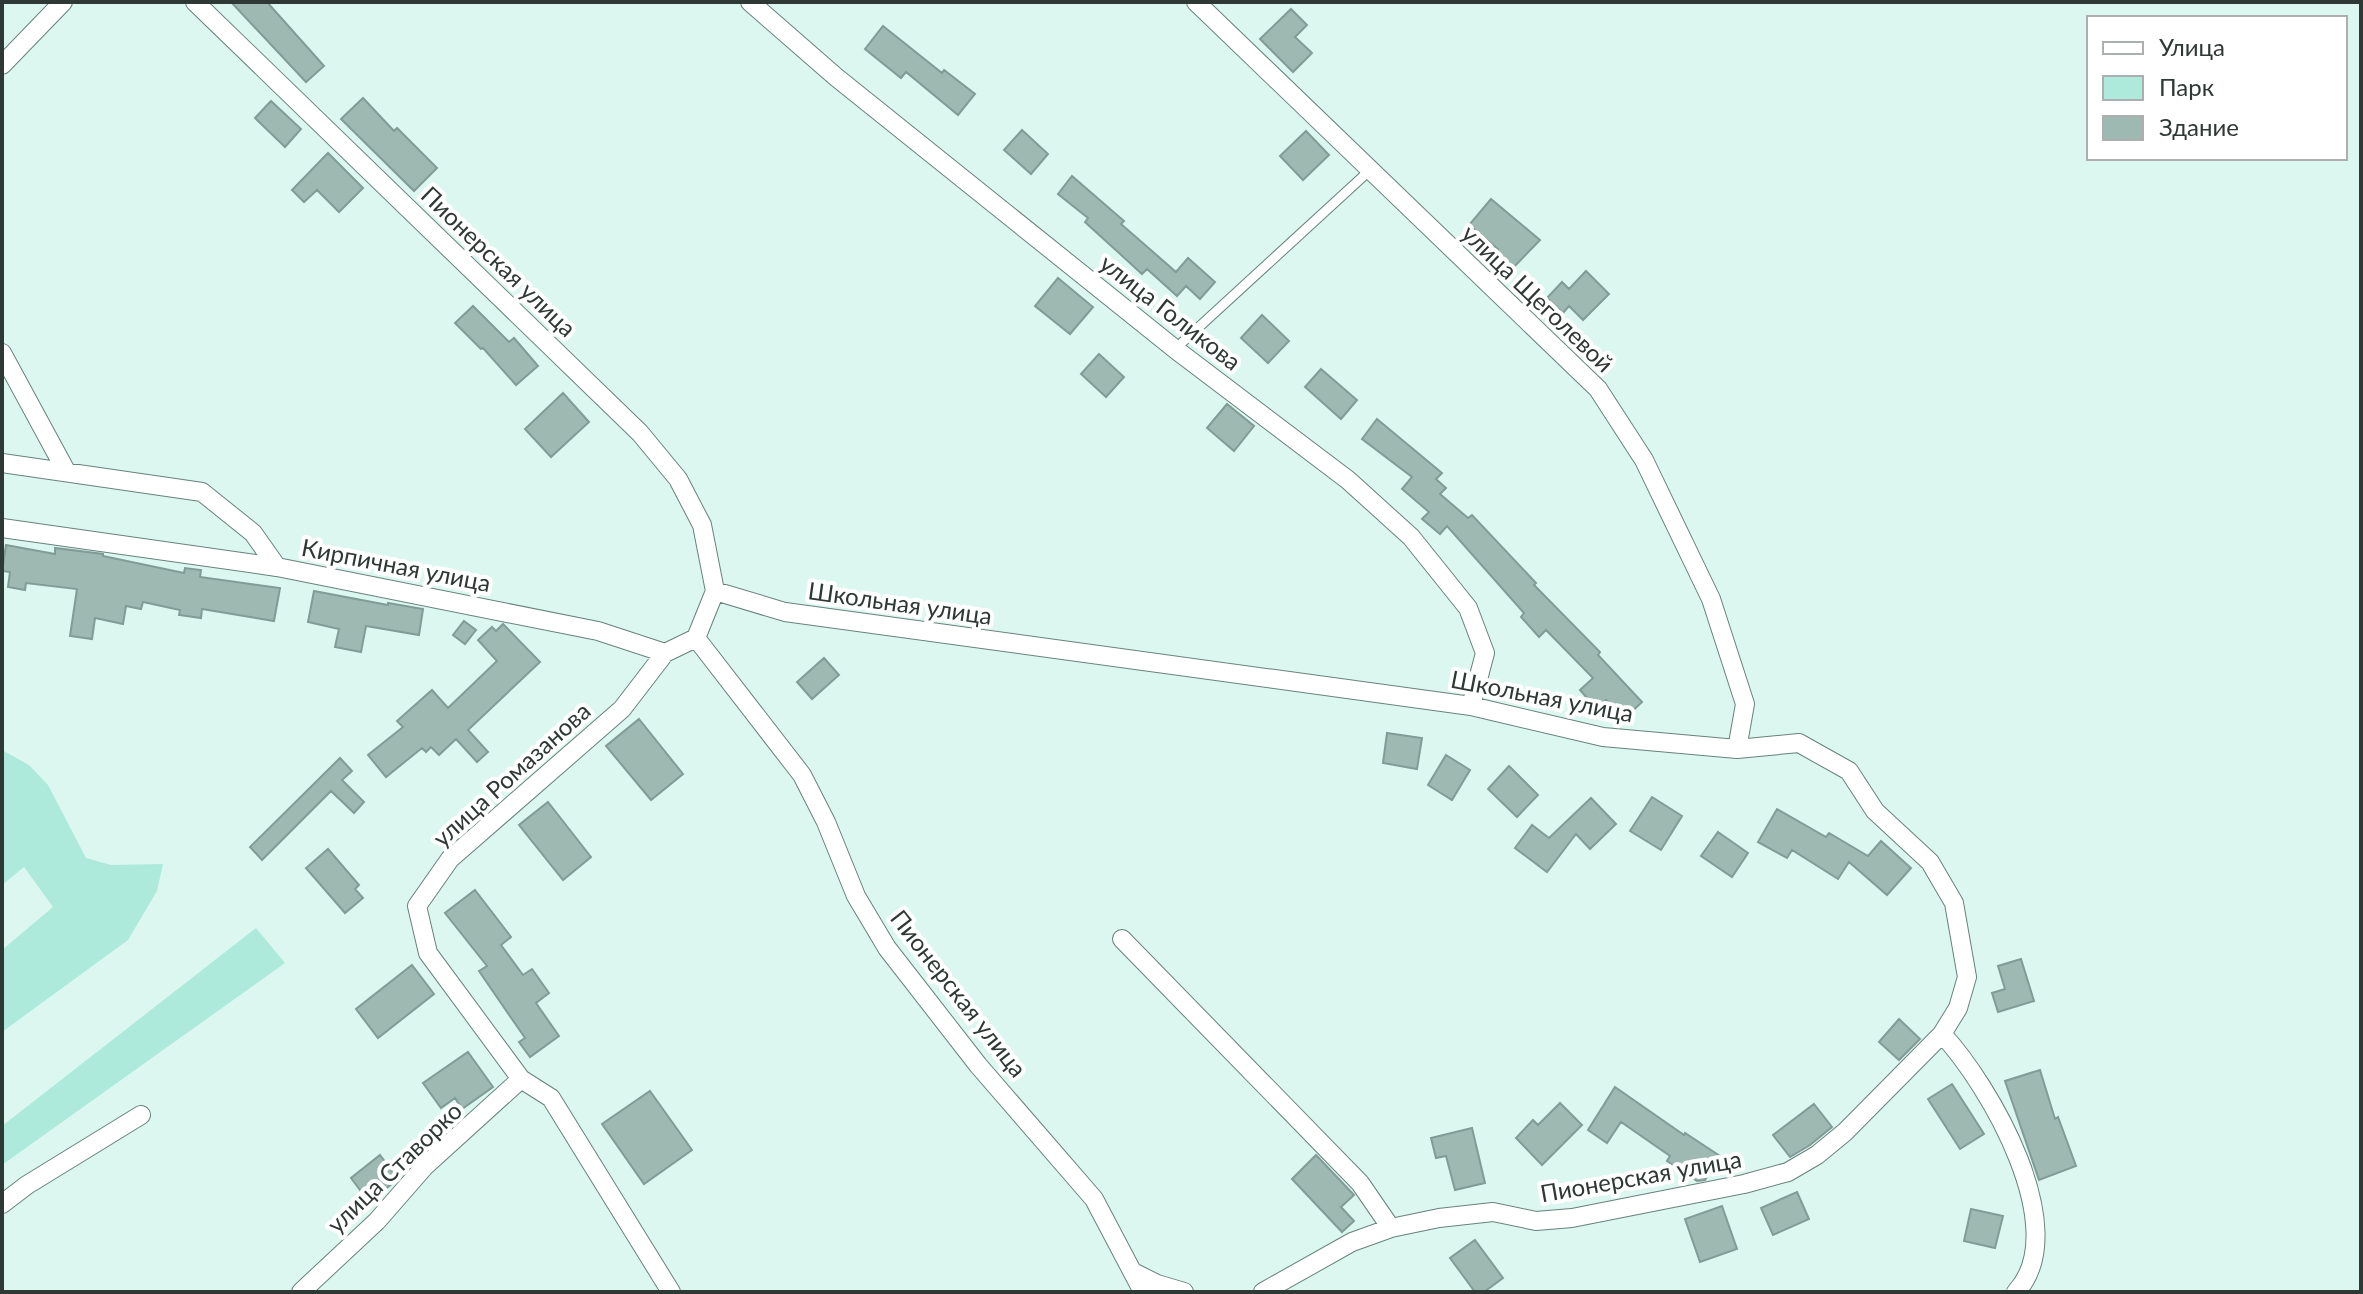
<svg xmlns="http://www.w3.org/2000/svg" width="2363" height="1294" font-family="Lato,sans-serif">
	<rect width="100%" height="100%" fill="#dbf7f0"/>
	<!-- green -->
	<path fill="#aeeadc" d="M2,750L29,765L48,785L86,858L111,865L163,864L157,891L128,940L2,1032V950L53,907L24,867L2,885Z
		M256,928L285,963L2,1165V1126Z"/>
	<!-- building -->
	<path fill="#9db9b2" stroke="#819c96" stroke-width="2" d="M231,2H267L324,66L306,82Z
		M1291,9L1307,25L1295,37L1312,53L1293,72L1260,39Z
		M883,26L942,73L944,70L975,94L958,115L906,72L901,78L865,49Z
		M363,98L394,131L397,128L437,168L414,191L341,119Z
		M271,101L301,129L285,147L255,118Z
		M1022,130L1048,154L1031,174L1004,150Z
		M1306,131L1329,155L1303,180L1280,156Z
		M328,153L363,188L339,212L317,190L304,202L292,190Z
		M1072,176L1124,221L1121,224L1176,272L1188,258L1215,282L1200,299L1186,286L1177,296L1147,269L1142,274L1085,222L1088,218L1058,194Z
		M1491,199L1540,240L1510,271L1493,254L1498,249L1469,225Z
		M1586,271L1609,294L1583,320L1569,306L1563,313L1547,298L1562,282L1569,289Z
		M1058,278L1093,307L1070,334L1035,306Z
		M473,306L509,342L514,338L538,366L516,385L483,348L481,349L455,323Z
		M1262,315L1289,341L1268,363L1241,338Z
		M1099,354L1124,377L1106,397L1081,374Z
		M1321,369L1357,400L1341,419L1305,387Z
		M563,393L589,422L551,457L525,429Z
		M1227,404L1254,426L1234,451L1207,428Z
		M1377,419L1442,473L1436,479L1446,488L1440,494L1468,518L1472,515L1536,583L1534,585L1600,652L1598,655L1642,702L1624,719L1606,700L1597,709L1580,690L1593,678L1546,630L1539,637L1521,617L1524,613L1447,526L1440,534L1422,519L1429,512L1402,489L1412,477L1362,439Z
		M6,545L55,554V548L103,554V556L184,573L185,568L201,570L200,577L280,588L274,621L202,609L201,618L179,615L180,610L143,602L141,609L126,606L123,624L95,618L92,639L70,636L77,589L26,583L25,590L8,587L10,572L2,571Z
		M314,591L388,605V603L423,609L419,635L366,626L361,652L335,647L339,629L308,622Z
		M464,621L476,630L465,644L453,635Z
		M503,624L540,662L468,730L488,752L477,762L456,739L439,755L431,747L426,752L422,748L386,777L368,755L403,727L397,721L432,690L448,708L497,661L478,640L492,627L496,631Z
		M824,658L839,675L812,699L797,682Z
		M639,719L683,774L651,800L606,746Z
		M1387,733L1422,738L1417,769L1383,763Z
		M1446,755L1470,770L1452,800L1428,785Z
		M340,758L352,771L342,780L364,802L354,813L331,791L262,860L250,847Z
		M1509,766L1538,795L1517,817L1488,789Z
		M1652,797L1682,816L1661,850L1630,831Z
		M1591,798L1616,824L1590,849L1576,834L1547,872L1515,848L1532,825L1549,838Z
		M548,802L591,857L563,880L519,825Z
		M1777,809L1826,837L1829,833L1868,856L1881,841L1911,868L1887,895L1849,862L1838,879L1792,850L1787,858L1758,842Z
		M1718,832L1748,853L1732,877L1701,856Z
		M328,849L359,885L355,889L363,898L345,913L306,868Z
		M475,890L511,937L501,945L523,975L532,969L549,993L536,1003L559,1036L530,1057L519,1042L525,1038L479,971L487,966L445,913Z
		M2021,959L2034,1001L1998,1012L1992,993L2005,989L1998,966Z
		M412,965L434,994L378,1038L356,1009Z
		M1899,1019L1920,1039L1899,1060L1879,1042Z
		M468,1052L493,1087L462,1109L455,1098L441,1108L423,1083Z
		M2040,1070L2055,1119L2058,1117L2076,1166L2039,1180L2005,1081Z
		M1952,1084L1984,1134L1960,1149L1928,1099Z
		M1615,1087L1684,1135L1685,1133L1720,1156L1705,1180L1697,1181L1667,1161L1670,1156L1621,1122L1607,1143L1588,1130Z
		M650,1091L692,1150L644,1184L602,1124Z
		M1560,1103L1582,1125L1542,1165L1516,1138L1533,1120L1538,1125Z
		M1814,1104L1832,1127L1810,1145L1790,1157L1773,1135Z
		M1472,1128L1485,1183L1455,1190L1446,1156L1436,1158L1431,1138Z
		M380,1155L398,1179L369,1202L351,1178Z
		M1316,1155L1354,1195L1341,1207L1354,1221L1342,1232L1292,1179Z
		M1797,1192L1809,1219L1773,1235L1761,1208Z
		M1722,1206L1737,1249L1700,1262L1685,1219Z
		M1971,1209L2003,1216L1995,1248L1964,1241Z
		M1475,1240L1503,1278L1484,1292H1475L1450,1258Z"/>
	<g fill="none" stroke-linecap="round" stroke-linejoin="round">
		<defs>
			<path id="service" d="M1175,349L1369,171"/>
			<path id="minor" d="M195,2L640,433L678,479L702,525L715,591
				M750,2L836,77L1175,349L1348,480L1411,537L1468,608L1485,653L1471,706
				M1196,2L1598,389L1644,460L1711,599L1745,704L1737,749
				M2,65L63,2
				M2,353L66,471
				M2,463L202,492L253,533L277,567L598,631L665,653
				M2,528L277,567
				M696,638L802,775L826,822L856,896L887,948L978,1065L1094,1199L1143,1292
				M1122,939L1360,1183L1391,1228
				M1942,1034C1989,1084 2074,1230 2016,1292
				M2,1204L27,1185L141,1115
				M1135,1273L1157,1284L1184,1292
				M301,1292L377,1221L425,1166L521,1079
				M671,1292L551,1098L521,1079L428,953L417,906L450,859L622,709L665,653L696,638L715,591L785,612L1471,706L1603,737L1737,749L1799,743L1849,771L1875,811L1930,862L1954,903L1967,977L1958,1008L1942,1034L1845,1132L1817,1155L1788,1172L1744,1184L1572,1218L1536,1221L1493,1212L1439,1218L1391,1228L1352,1242L1263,1292"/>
		</defs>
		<!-- service casing -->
		<use href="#service" stroke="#68827c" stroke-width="11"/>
		<!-- minor casing -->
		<use href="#minor" stroke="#68827c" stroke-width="20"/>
		<!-- service -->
		<use href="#service" stroke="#fff" stroke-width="9"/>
		<!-- minor -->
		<use href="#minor" stroke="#fff" stroke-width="18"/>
	</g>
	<g text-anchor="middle" stroke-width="8" stroke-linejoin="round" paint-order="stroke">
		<!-- street labels -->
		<g font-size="24" fill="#2e3936" stroke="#fff">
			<text transform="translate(498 262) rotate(44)" y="8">Пионерская улица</text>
			<text transform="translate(1537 299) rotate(44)" y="8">улица Щеголевой</text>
			<text transform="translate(1170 313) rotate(38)" y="8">улица Голикова</text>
			<text transform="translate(396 566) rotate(11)" y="8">Кирпичная улица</text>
			<text transform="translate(900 604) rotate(8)" y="8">Школьная улица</text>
			<text transform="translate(1542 697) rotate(11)" y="8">Школьная улица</text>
			<text transform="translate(512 775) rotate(-42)" y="8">улица Ромазанова</text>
			<text transform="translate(958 994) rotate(52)" y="8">Пионерская улица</text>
			<text transform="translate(395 1168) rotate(-44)" y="8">улица Ставорко</text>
			<text transform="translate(1641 1177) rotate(-10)" y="8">Пионерская улица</text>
		</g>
	</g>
	<!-- border -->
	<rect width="2363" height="1294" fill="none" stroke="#2e3936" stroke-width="8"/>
	<!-- legend -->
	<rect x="2087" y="16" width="260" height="144" fill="#ffffff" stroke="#abb0af" stroke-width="2"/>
	<rect x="2103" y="42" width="40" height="12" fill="#ffffff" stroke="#abb0af" stroke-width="2"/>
	<text x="2159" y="56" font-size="24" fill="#2e3936">Улица</text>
	<rect x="2103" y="76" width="40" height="24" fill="#aeeadc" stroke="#abb0af" stroke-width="2"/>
	<text x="2159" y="96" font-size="24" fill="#2e3936">Парк</text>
	<rect x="2103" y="116" width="40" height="24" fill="#9db9b2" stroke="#abb0af" stroke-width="2"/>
	<text x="2159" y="136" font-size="24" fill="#2e3936">Здание</text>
</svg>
